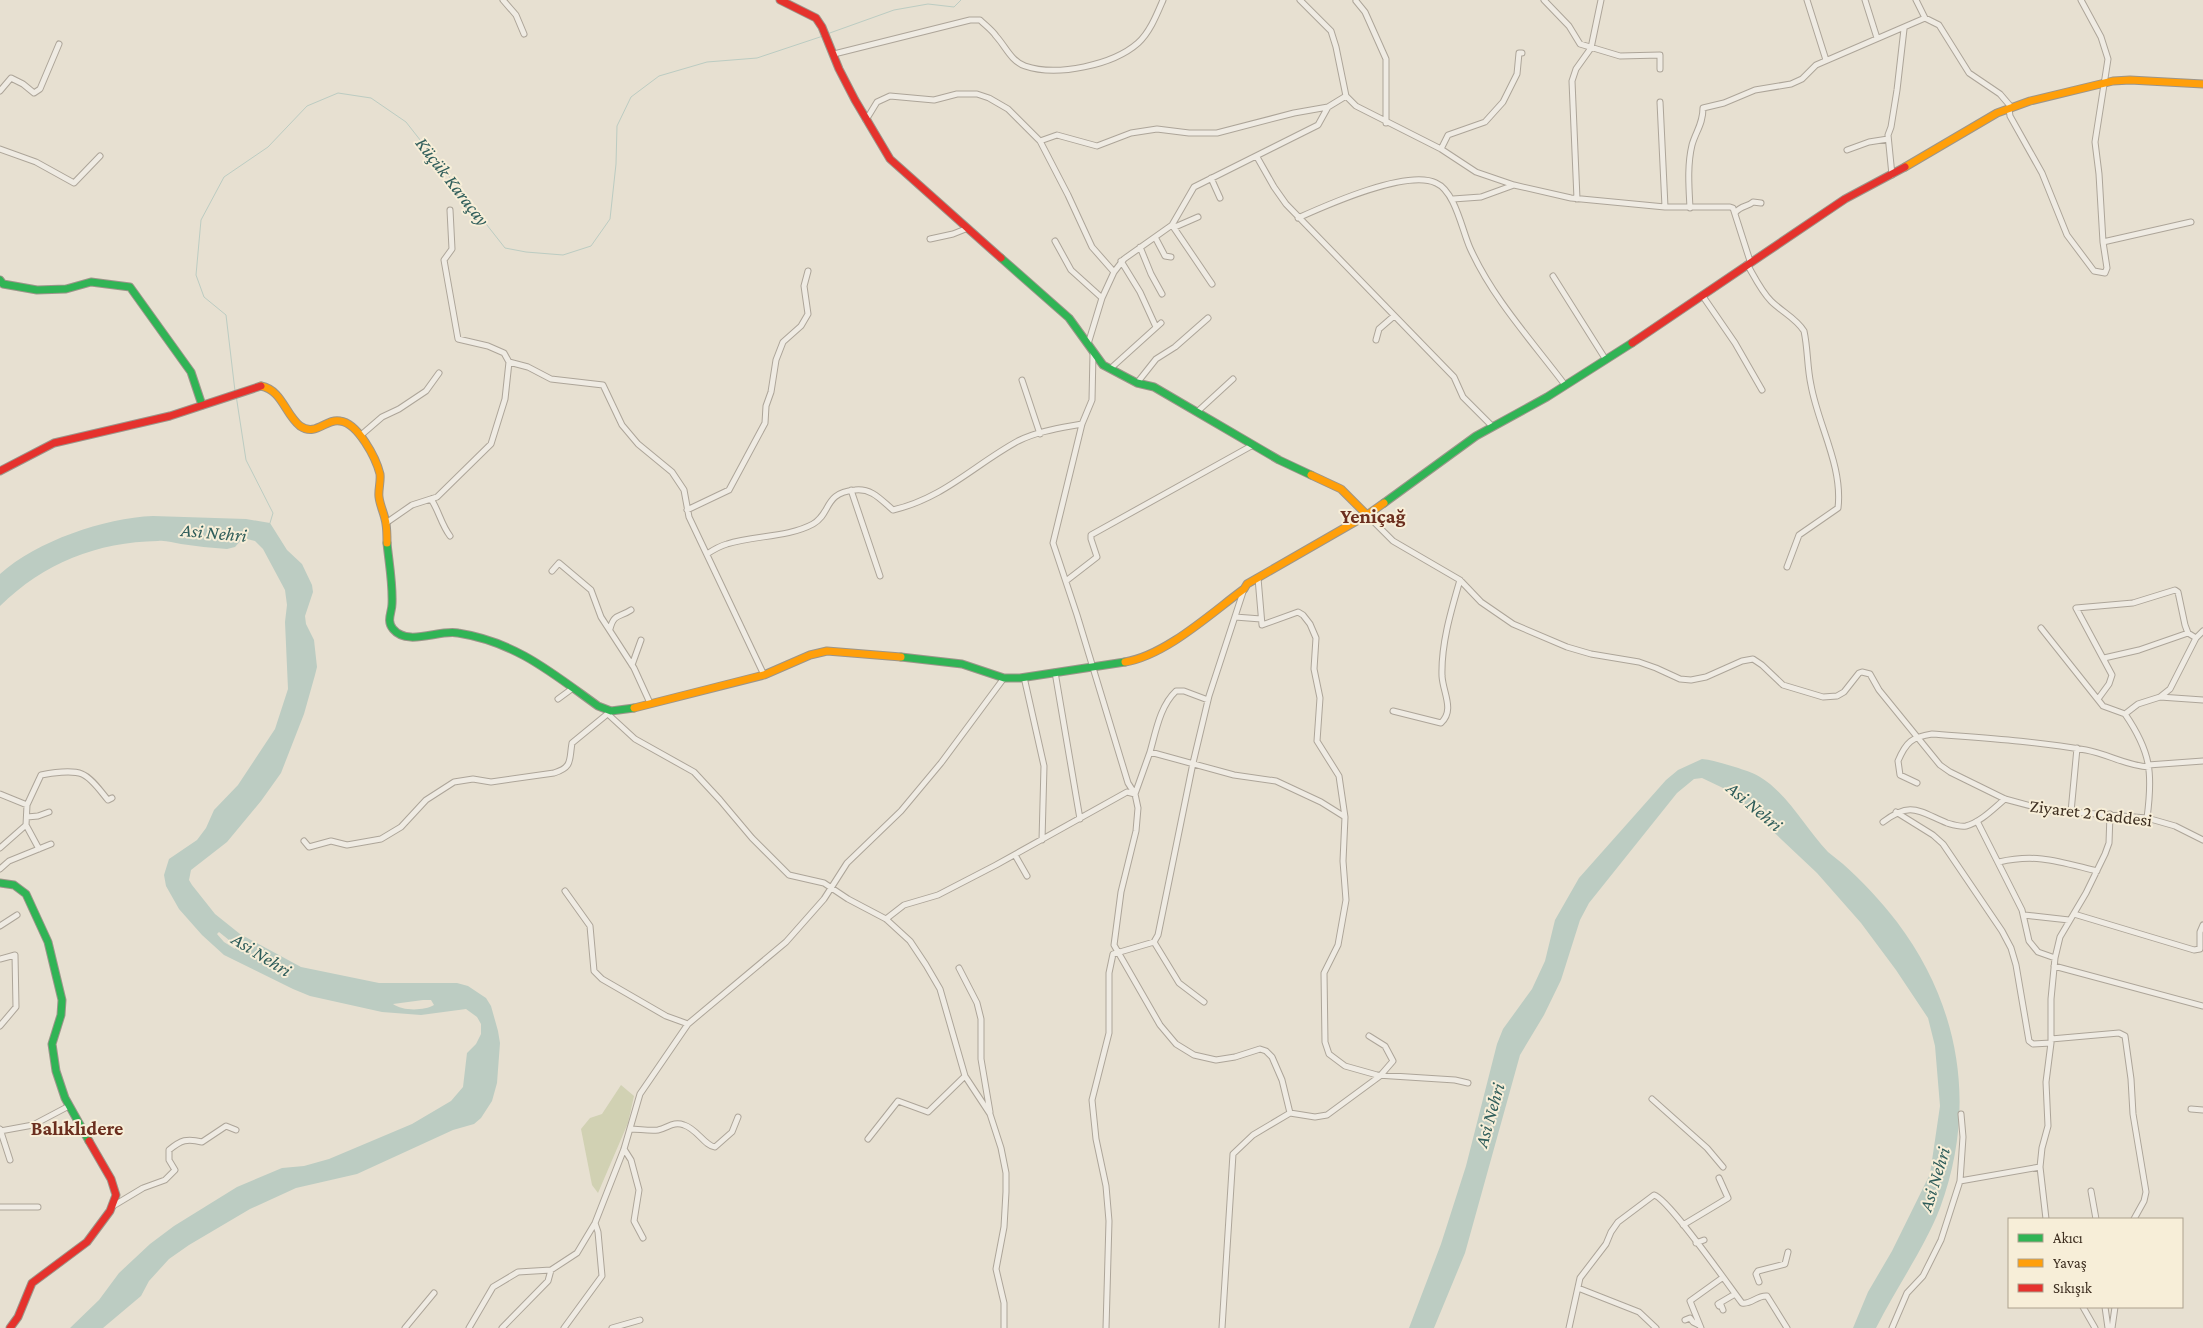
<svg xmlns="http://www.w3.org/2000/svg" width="2203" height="1328" font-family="'Crimson Pro',serif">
	<rect width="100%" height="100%" fill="#e7e0d1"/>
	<!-- cemetery -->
	<path fill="#d1d1b3" d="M621,1085L634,1096L628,1123L598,1193L592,1185L581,1129L590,1118L602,1114Z"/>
	<!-- water -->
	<path fill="#bcccc2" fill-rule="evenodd" d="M153,516L246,519L270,523L287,550L302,564L312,585L313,592L305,616L306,624L314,640L317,667L315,675L304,714L281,773L261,801L227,842L191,870L189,880L192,885L215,914L240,934L301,967L379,983H457L468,986L486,998L491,1006L498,1031L500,1043L497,1083L492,1101L481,1118L474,1124L453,1130L357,1174L296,1188L250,1209L189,1245L169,1259L149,1281L141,1296L103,1328H70L99,1300L119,1273L150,1244L174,1226L237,1187L282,1168L304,1166L329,1159L412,1124L451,1101L463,1087L467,1053L476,1044L481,1034V1024L477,1017L466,1009L421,1015L382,1012L310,996L293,989L224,955L202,935L179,909L166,886L164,875L169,859L197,840L206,828L214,810L238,785L275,729L288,689L285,622L287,605L285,590L263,549L255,541L243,538L235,547L227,549C211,548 196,546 181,544C173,543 166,540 158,541C97,542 44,563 0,606V574C37,541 104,518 153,516ZM219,932L234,944L235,949L224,942L217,934ZM423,1000H431L434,1005C424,1011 402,1011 393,1004Z
		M1702,759C1714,760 1724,764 1735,767C1744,770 1752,772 1760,777C1787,793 1806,829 1828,852C1833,856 1838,860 1843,864C1862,881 1881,901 1897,922C1961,1007 1977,1108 1940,1208C1924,1249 1896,1288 1876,1328H1853L1868,1292L1892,1251L1930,1174L1940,1106L1935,1046L1928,1018L1896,970L1861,923L1817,873L1763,822L1723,788L1702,778L1694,779L1677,793L1589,903L1580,920L1561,980L1544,1015L1520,1055L1465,1253L1434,1328H1409L1441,1244L1466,1166L1497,1044L1503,1029L1532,989L1545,961L1555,920L1579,878L1666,780L1678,770Z"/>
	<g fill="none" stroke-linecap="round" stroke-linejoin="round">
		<!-- stream -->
		<path stroke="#bcccc2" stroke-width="1" d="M827,34L894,10L928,4L954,7L961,0
			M235,391L226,315L204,297L196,275L201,220L224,177L268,147L307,106L338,93L371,98L406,122L505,248L526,252L563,255L591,246L610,219L616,164L617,126L631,97L659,76L707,62L757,58L823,36
			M236,395L246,460L273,513L270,523"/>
		<defs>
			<path id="street" d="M503,0L516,15L524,34
				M1300,0L1331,31L1336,47L1346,96L1356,106L1441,149L1476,172L1514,185
				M1544,0L1569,26L1580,44L1620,56L1660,55V69
				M1807,0L1826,60
				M1865,0L1877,38
				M1916,0L1925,18L1939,25L1969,73L2000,94L2012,108
				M2081,0L2101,37L2108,59L2095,142L2099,174L2103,242L2191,222
				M1356,1L1365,12L1386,59V123
				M834,54L970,20H980C985,25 992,30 996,36C1006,47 1011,61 1025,66C1057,77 1113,65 1138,43C1150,32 1157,14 1163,0
				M0,91L11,78L23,84L34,93L40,89L59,44
				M1660,102L1665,207
				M2009,109L2010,116L2042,173L2067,235L2094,271L2105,273L2107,268L2103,242
				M866,120L877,102L890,96L934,100L957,94H977L989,98L1008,109L1040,141L1068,195L1092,247L1114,272
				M1040,141L1057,135L1097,146L1131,133L1157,129L1189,133H1217L1294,113L1328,107
				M0,149L36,162L74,183L100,156
				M1441,149L1448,135L1485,122L1503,102L1517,74L1519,53H1522
				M1847,150L1869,142L1888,139
				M1257,157L1274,187L1286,204L1454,377L1463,397L1493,427
				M1892,175L1888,135L1891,127L1897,90L1904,29
				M1211,178L1220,198
				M1453,199L1481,197L1514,185L1571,198L1665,207H1730L1733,208L1750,261
				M1577,199L1572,81L1576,69L1591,48L1601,0
				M1690,208C1689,188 1687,166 1692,145C1696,131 1703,124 1703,108L1724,103L1755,90L1791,84L1802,79L1816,65L1925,18
				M1735,213C1741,205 1748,207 1753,202L1761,203
				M1298,218C1327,205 1407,169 1436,183C1455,191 1462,230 1470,248C1493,299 1532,341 1565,385
				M1172,225L1212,284
				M1175,227L1198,217
				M1155,237L1165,256L1171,257
				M930,239L953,234L968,228
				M1055,241L1071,270L1102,298
				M1140,247L1151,274L1162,294
				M1121,261L1140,292L1156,327
				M1747,264C1754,276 1761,291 1771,301C1782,312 1796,318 1804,331C1808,349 1807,367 1811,385C1818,425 1843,466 1838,508L1799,535L1787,567
				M1553,276L1606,360
				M1702,295L1735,343L1762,390
				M1376,340L1379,329L1394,316
				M1088,344L1102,298L1114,272L1124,259L1172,225L1194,187L1318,125L1328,107L1346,96
				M1093,353L1092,400L1082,424L1053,543L1077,615L1128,783L1135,794L1138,808L1136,831L1121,892L1114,945L1160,1025L1176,1044L1194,1055L1216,1060L1235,1057L1260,1049L1266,1051L1272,1057L1282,1080L1290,1113
				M509,362L528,367L551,379L603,385L622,425L638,444L672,472L684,490L689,517L764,675
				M1110,369L1161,323
				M1022,380L1040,434
				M1137,383L1156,359L1175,347L1208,318
				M1197,412L1233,379
				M360,436L382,417L399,409L426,391L439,373
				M851,490L880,576
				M431,499C439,511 441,524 450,536
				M687,510L729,490L765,423L766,406L771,392L776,360L783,342L801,326L808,314L804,286L808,271
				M1367,515L1393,541L1460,580L1481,602L1513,624L1567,647L1591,654L1639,662L1656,668L1680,679L1691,680L1706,677L1742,661L1753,659L1762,665L1783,685L1823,697L1837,696L1844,692L1859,673L1862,672L1870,674L1879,690L1940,765L1950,772L2005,799L2046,810L2147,818L2175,826L2203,840
				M386,523L412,505L437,497L491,444L505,399L509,362L504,353L488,346L458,339L444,260L452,249L450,210
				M707,554C713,550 720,546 727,544C754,535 787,538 813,524C832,513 823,493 855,490C872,488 881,500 893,510C944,498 974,465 1018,441C1038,431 1061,428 1082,424
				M552,571L559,563L591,590L601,617L634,668L650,703
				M1258,578L1262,625L1298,612L1303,615L1310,624L1316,638L1314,669L1320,698L1317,741L1339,776L1345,817
				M1066,581L1097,557L1091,539V535L1253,445
				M1235,617L1261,619
				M2041,628L2103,706L2125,714
				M610,629C614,613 619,618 631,610
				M2104,658L2139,650L2188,633
				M632,665L641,640
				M1055,672L1080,819
				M1024,677L1044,766L1042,840
				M2160,697L2203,700
				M558,699L573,688
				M2098,699L2109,684L2112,675L2076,608L2133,603L2175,590L2178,592L2185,625L2188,633L2196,638
				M1393,711L1441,723C1455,710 1443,693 1442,676C1441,644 1451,611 1460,580
				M609,712L610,716L635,739L694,772L720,800L752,838L789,875L824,883L848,899L886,919L910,941L926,965L940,989L965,1076L990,1114L1001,1148L1006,1173V1192L1004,1227L996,1269L1004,1303V1328
				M1150,752C1156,731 1160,706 1176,691H1184L1208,700
				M2148,765L2203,761
				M1917,783L1900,775L1898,761C1906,742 1912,737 1932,734C1983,738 2035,741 2086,750C2108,754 2127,766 2149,767
				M0,794L27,805
				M1896,812L1933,835L1943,844L2002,931L2011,948L2016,965L2029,1041L2033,1044L2051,1043
				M2071,812L2077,748
				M27,817L38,816L49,812
				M2147,818C2153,773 2151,752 2125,714L2138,704L2160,697L2170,689L2196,638L2203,631
				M1977,821L2022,910L2029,941L2038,952L2055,958
				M1883,822C1911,801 1918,811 1947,823C1954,825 1960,827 1966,826C1981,822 1994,808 2005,799
				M26,825L39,849
				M304,841L309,847L331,841L347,845L381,839L401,827L426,800L454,782L473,779L491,782L554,773C573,767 569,760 572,743L611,711
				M0,848L26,825L27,805L41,775C51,773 72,770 82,774C92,778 101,792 108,800L112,798
				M1015,855L1027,876
				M1999,862C2037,853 2060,862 2097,871
				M0,869L9,861L51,844
				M565,891L590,926L594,971L602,979L666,1016L688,1024
				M2074,914L2194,950L2200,949V932L2203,925
				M2024,915L2069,920
				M886,919L904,905L938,895L996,865L1127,792L1135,794L1150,752L1234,775L1276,781L1321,802L1345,817L1343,861L1346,900L1338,945L1324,973L1325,1042L1329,1054L1345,1066L1377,1075L1455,1080L1468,1083
				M0,926L17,915
				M1154,942L1179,983L1204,1002
				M0,959L15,955L16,1007L0,1026
				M2054,966L2203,1006
				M959,968L977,1003L981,1019V1059L990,1112
				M2051,1039L2119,1033L2125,1036L2131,1079L2133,1114L2146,1192L2144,1201L2134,1219
				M1652,1099L1707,1148L1723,1167
				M2191,1109L2203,1110
				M0,1129L10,1160
				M630,1129C639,1129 649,1131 658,1130C668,1128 673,1121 684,1125C697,1129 705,1146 715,1147L732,1132L738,1117
				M0,1131L33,1125L69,1106
				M868,1139L898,1101L928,1112L965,1076
				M624,1149L631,1160L639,1190L634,1221L643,1238
				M1960,1181L1963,1137L1961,1114
				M2091,1191L2096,1219
				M113,1206L143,1188L165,1180L175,1170L169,1160V1150C181,1140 187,1138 202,1142L226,1126L236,1130
				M0,1207H38
				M2046,1219L2040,1167L2042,1148L2048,1126L2046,1082L2051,1043V999L2055,958L2060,937L2086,893L2105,854L2109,843L2110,814
				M1683,1225L1728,1198L1719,1178
				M1696,1243L1704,1240
				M1759,1282L1756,1274L1758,1271L1785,1264L1788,1252
				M1578,1288L1639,1312L1656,1328
				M2083,1307L2095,1328
				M2105,1307L2108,1328
				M1723,1310L1721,1305L1719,1306L1718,1304L1735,1294
				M1685,1320L1690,1318L1693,1322L1699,1325
				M405,1328L434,1293
				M469,1328L493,1287L518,1272L551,1270L577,1253L595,1223L624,1149L640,1094L688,1024L786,942L824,899L847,863L901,811L941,763L1004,678
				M502,1328L548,1281L551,1270
				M564,1328L602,1276L598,1232L595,1223
				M612,1328L640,1320
				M1106,1328L1109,1221L1106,1186L1096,1139L1092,1100L1109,1033V973L1113,954L1154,942L1158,935L1193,763L1209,696L1244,589
				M1222,1328L1233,1154L1253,1135L1290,1113L1315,1117L1327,1115L1380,1076L1393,1061L1385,1046L1369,1036
				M1569,1328L1580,1278L1606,1244L1611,1232L1618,1222L1654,1195C1668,1198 1729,1286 1742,1303C1751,1305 1757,1295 1767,1296L1787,1328
				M1701,1328L1690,1301L1722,1278
				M1892,1328L1907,1293L1923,1276L1941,1240L1960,1181L2040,1167
				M2112,1328L2115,1307"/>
			<path id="fast" d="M1001,258L1069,318L1103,365L1137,383L1154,387L1279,460L1311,475
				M0,280L3,284L37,290L66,289L91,282L130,287L191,372L202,405
				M1384,503L1476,436L1547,397L1632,343
				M387,543C389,563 393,584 392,604C392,612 386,621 393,629C408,647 439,629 458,633C516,642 552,673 598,706L611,711L634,708
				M901,657L962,664L1004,678H1020L1125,662
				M0,883L14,885L26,894L48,942L62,1000L61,1015L52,1044L56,1071L65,1098L89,1141"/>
			<path id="slow" d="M1905,167L1997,113L2030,101L2113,81L2130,80L2203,84
				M261,386C282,390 285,414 300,426C316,437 326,418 340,421C358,423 376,458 380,474C381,482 378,490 379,497C380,506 385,515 386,524C387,530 387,536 387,543
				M1311,475L1341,489L1367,515
				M1125,662C1166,655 1210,614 1244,589L1247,584L1367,515L1384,503
				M634,708L764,675L810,655L827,651L901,657"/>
			<path id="jam" d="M780,0L816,18L822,27L839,69L855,100L890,159L1001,258
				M1632,343L1845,199L1905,167
				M0,471L54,443L170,416L261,386
				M10,1328L18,1317L32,1283L87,1242L110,1211L116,1195L111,1179L89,1141"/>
		</defs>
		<!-- street casing -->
		<use href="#street" stroke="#ada599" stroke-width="7"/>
		<!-- fast casing -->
		<use href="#fast" stroke="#9c958a" stroke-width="9"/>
		<!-- slow casing -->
		<use href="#slow" stroke="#9c958a" stroke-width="9"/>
		<!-- jam casing -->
		<use href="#jam" stroke="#9c958a" stroke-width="9"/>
		<!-- street -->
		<use href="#street" stroke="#efebe3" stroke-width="5"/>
		<!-- fast -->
		<use href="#fast" stroke="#30b455" stroke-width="7"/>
		<!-- slow -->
		<use href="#slow" stroke="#ff9f0a" stroke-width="7"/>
		<!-- jam -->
		<use href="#jam" stroke="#e5322d" stroke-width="7"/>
	</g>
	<g text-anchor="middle" stroke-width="4" stroke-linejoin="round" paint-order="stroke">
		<!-- street labels -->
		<g font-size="18" fill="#3d2e20" stroke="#f7eed8">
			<text transform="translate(2091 813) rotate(7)" y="6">Ziyaret 2 Caddesi</text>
		</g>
		<!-- water labels -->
		<g font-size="19" font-style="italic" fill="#2f5d5a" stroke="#f7eed8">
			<text transform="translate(453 181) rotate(52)" y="7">Küçük Karaçay</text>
			<text transform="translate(214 532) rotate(5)" y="7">Asi Nehri</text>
			<text transform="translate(1755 806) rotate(40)" y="7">Asi Nehri</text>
			<text transform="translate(262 954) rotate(32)" y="7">Asi Nehri</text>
			<text transform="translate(1489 1115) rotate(-74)" y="7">Asi Nehri</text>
			<text transform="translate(1934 1179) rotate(-73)" y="7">Asi Nehri</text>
		</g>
		<!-- quarter labels -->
		<g font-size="20" font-weight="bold" fill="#6b2e1e" stroke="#f7eed8">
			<text x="1373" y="523">Yeniçağ</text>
			<text x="77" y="1135">Balıklıdere</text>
		</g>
	</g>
	<!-- legend -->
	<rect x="2008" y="1218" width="175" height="90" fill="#f7eed8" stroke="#ada18e"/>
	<rect x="2018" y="1234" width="25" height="8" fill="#30b455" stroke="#ada18e"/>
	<text x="2053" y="1243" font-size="15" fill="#3d2e20">Akıcı</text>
	<rect x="2018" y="1259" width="25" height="8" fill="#ff9f0a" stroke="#ada18e"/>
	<text x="2053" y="1268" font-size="15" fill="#3d2e20">Yavaş</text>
	<rect x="2018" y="1284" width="25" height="8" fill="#e5322d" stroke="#ada18e"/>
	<text x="2053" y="1293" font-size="15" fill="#3d2e20">Sıkışık</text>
</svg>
